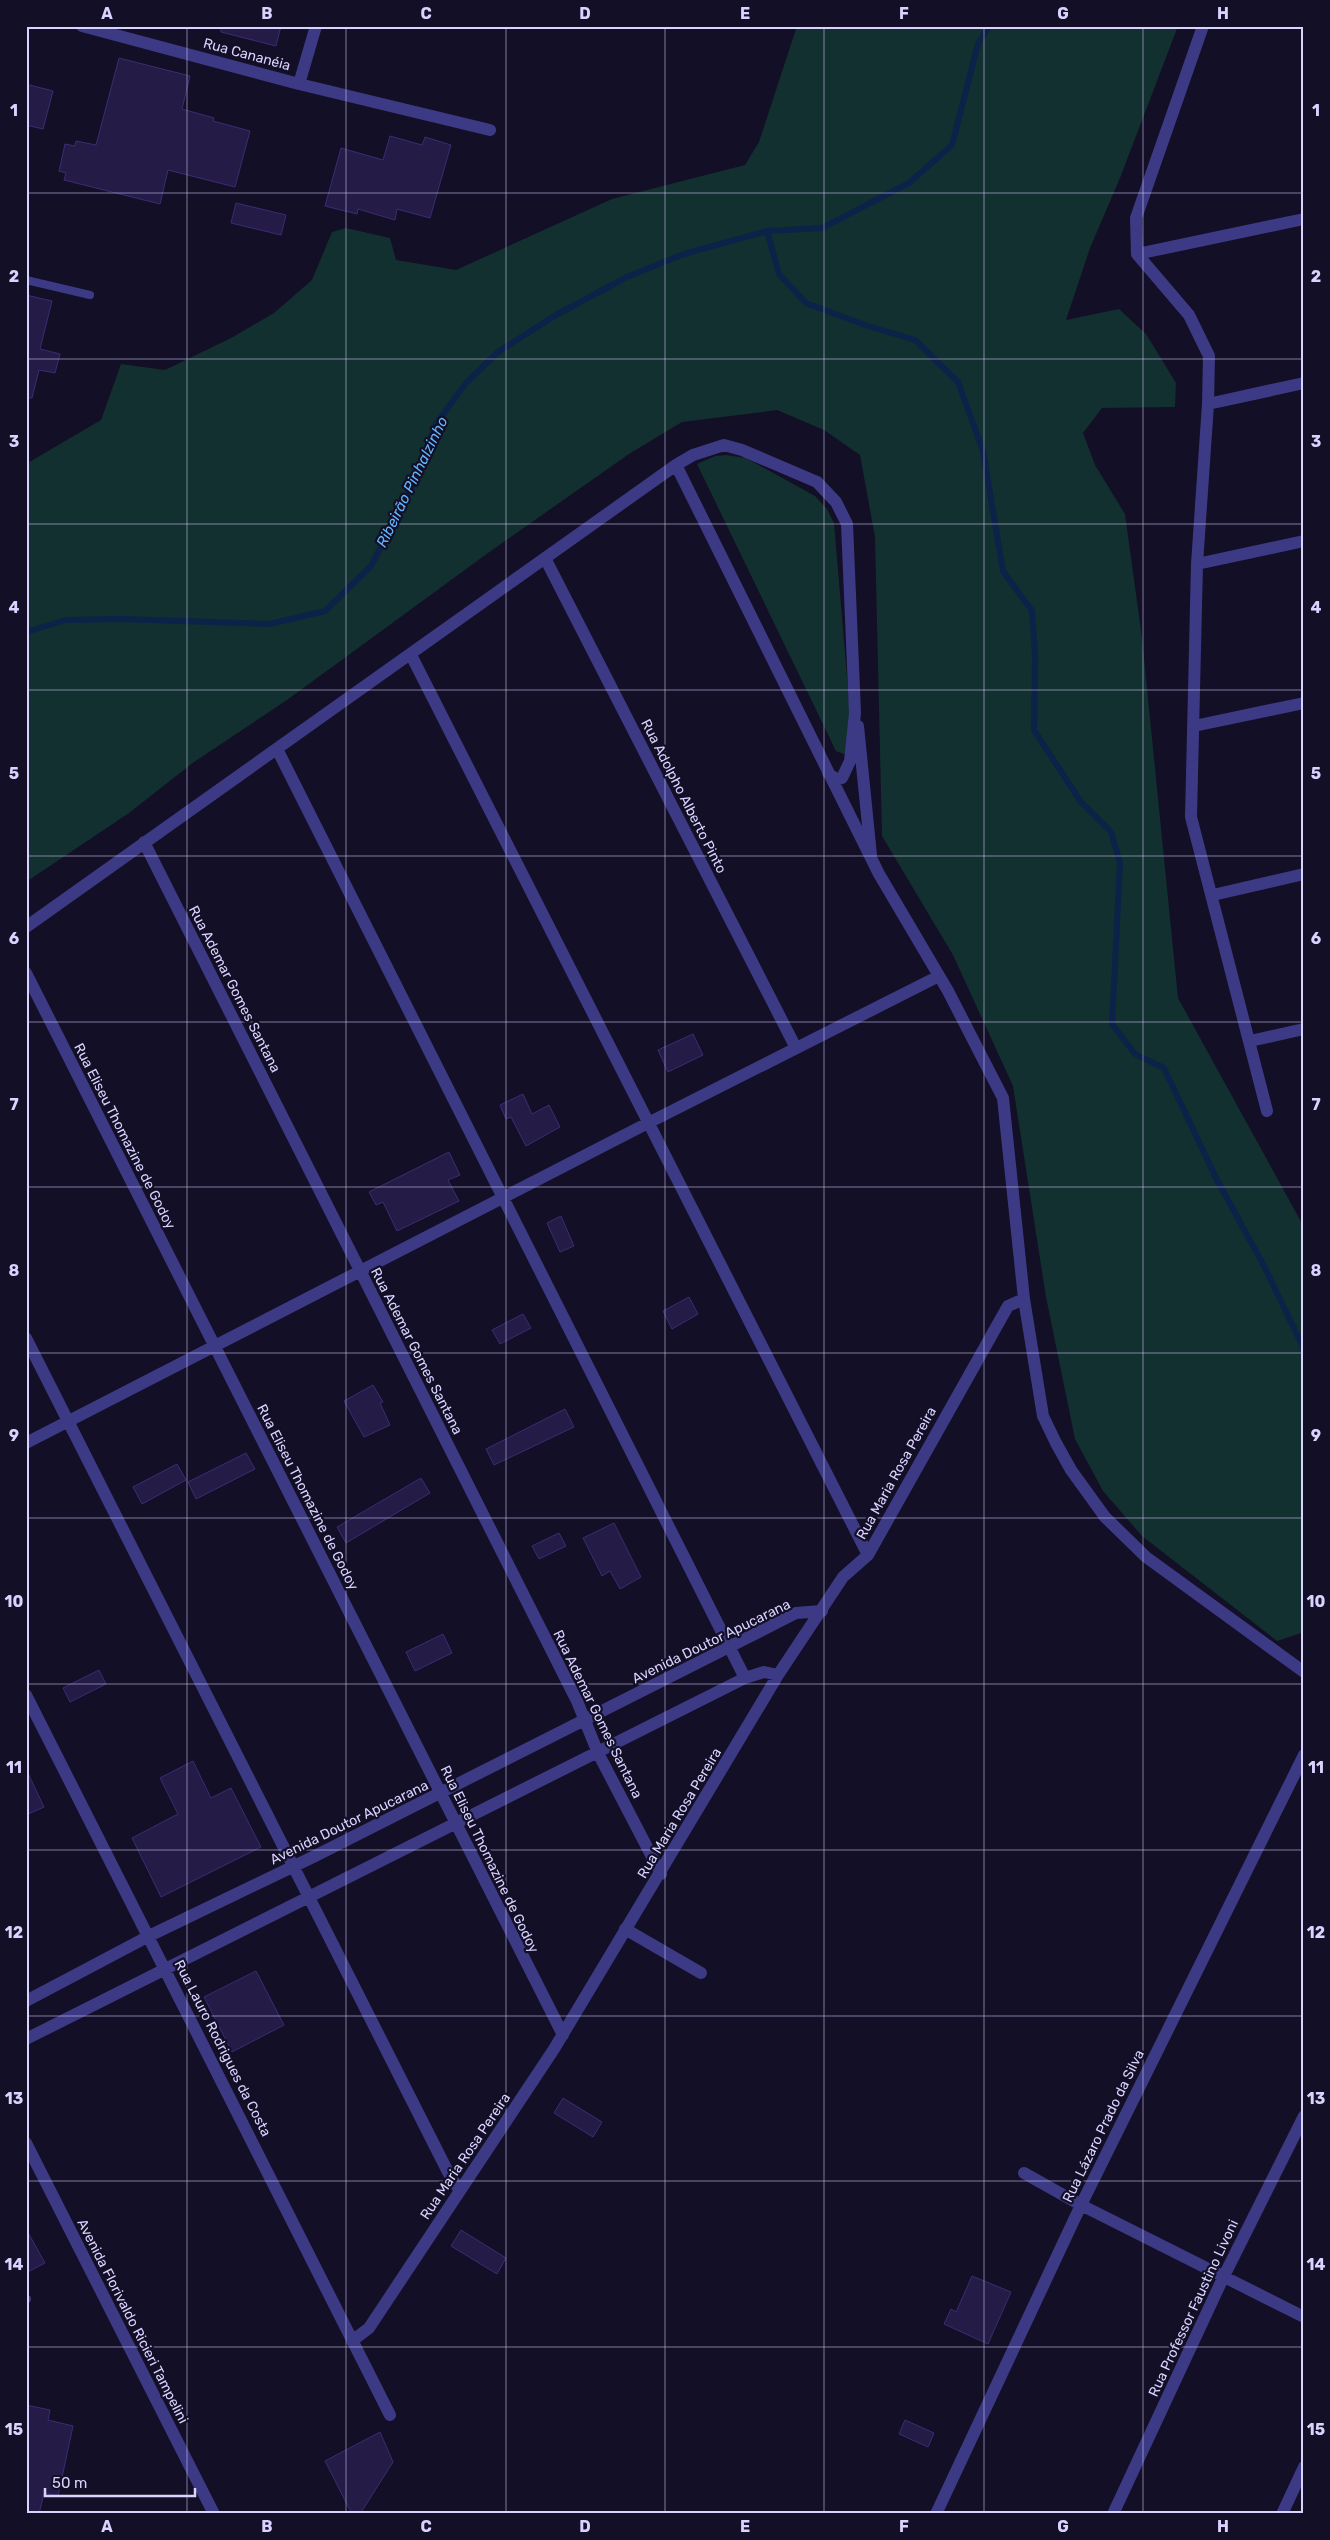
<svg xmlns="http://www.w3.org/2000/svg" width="1330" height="2540" font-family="Rubik,sans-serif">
	<rect width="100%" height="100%" fill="#130f26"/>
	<!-- green -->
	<path fill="#12302f" d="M797,26H1178L1120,178L1090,248L1066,320L1119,309L1146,334L1176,383L1175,407L1102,408L1083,433L1095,465L1125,514L1142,638L1178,998L1304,1227V1632L1277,1641L1142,1536L1103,1491L1075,1439L1046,1297L1013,1086L953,955L882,836L875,537L860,455L824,430L777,410L682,422L629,454L488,553L287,700L194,762L129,813L26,882V464L101,420L121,364L165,370L231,338L274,313L312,280L332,232L346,228L390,238L396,260L456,270L612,199L745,165L759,142Z
		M726,455L746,458L815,496L827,509L834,523L853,747L847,755L836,751L697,464L715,456Z"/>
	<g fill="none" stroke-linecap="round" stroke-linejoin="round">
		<!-- stream -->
		<path stroke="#0c2248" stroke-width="6" d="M767,231L779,274L806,303L865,325L915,340L958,382L983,451L1003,571L1032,611L1035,656L1034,730L1081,802L1111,832L1120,863L1112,1024L1135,1054L1164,1068L1217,1180L1264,1266L1304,1349
			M26,632L66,620L122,619L269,624L325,611L371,566L417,477L436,424L466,383L498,352L556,315L627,277L684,254L767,231L822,228L909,183L952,145L978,44L989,26"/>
	</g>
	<!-- building -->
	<path fill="#241b47" stroke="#3b2d73" d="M221,26H281L276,46L221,32Z
		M119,58L190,76L182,109L214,118L213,121L250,131L235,187L168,170L160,204L64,180L66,173L59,171L65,144L75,146L76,141L96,145Z
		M26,84L53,91L43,129L26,125Z
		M390,136L422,145L425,137L451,145L430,218L397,209L395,220L358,209L357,214L325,206L341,148L383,160Z
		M236,203L286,215L281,235L231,223Z
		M26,295L52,301L40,349L60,354L55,373L39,370L32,398H26Z
		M693,1034L703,1055L668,1072L658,1050Z
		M523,1094L532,1114L549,1105L560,1127L526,1146L511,1117L506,1119L500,1105Z
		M449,1152L460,1175L448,1180L459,1201L397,1231L383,1202L376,1205L369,1192Z
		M561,1216L574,1246L560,1252L547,1223Z
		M689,1297L698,1314L672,1329L663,1311Z
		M523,1314L531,1328L500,1344L492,1330Z
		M373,1385L383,1402L380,1403L390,1425L364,1437L344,1401Z
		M565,1409L574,1427L494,1465L486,1449Z
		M246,1453L255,1469L196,1499L188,1482Z
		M177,1464L186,1480L142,1504L133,1487Z
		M421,1478L430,1493L346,1543L337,1527Z
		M614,1523L641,1577L620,1589L610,1571L602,1576L583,1538Z
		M559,1533L566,1546L539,1559L532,1546Z
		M443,1634L452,1653L415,1671L406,1652Z
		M99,1670L106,1684L70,1702L63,1688Z
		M193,1761L211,1798L231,1788L261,1847L161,1897L132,1838L178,1814L160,1778Z
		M26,1769L44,1807L26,1815Z
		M256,1971L284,2025L232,2052L204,1997Z
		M563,2098L602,2122L593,2137L554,2113Z
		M26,2229L45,2263L26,2273Z
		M461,2230L506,2258L497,2274L451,2246Z
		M972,2276L1011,2292L988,2344L944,2324L951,2309L956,2312Z
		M26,2405L50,2410L48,2420L73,2426L58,2496L44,2493L39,2514H26Z
		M905,2420L934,2433L928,2447L899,2434Z
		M380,2432L393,2462L360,2514H352L325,2461Z"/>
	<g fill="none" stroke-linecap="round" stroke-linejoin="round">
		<!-- service -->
		<path stroke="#3d3a85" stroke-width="8" d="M26,280L90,295
			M26,2299H27"/>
		<!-- minor -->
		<path stroke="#3d3a85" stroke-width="12" d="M82,26L299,84L316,26
			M1203,26L1136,218L1137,254L1189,315L1209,356L1208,404L1197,564L1191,817L1267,1111
			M299,84L490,130
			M1137,254L1304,219
			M1208,404L1304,383
			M676,465L879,874L948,991L1003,1098L1024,1299L1043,1416L1056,1443L1071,1470L1105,1517L1146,1557L1304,1672
			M545,558L796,1048
			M1197,564L1304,541
			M411,655L868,1555
			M858,726L871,855
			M277,749L745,1678
			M144,842L577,1701L598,1753L661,1874
			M1213,895L1304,874
			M26,927L676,465L693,455L724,445L742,450L817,482L836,502L847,524L855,713L850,761L842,778L836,779L828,773
			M26,973L563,2035
			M1250,1041L1304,1029
			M26,1338L448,2172L460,2191
			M26,1443L648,1123L939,976
			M26,1695L390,2415
			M625,1929L701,1973
			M26,2001L149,1936L313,1857L796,1613L822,1611
			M26,2039L745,1678L764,1672L778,1675
			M1024,2173L1081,2205L1304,2317
			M352,2341L369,2328L554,2049L778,1675L843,1577L868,1555L1008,1306L1024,1299
			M936,2514L1081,2205L1304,1755
			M1113,2514L1223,2278L1304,2116
			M1282,2514L1304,2467"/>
		<!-- tertiary -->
		<path stroke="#3d3a85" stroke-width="12" d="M1194,726L1304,703
			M26,2143L214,2514"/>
	</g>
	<!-- grid -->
	<path fill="none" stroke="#d9d4ff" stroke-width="1" stroke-opacity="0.55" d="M187,26V2514M346,26V2514M506,26V2514M665,26V2514M824,26V2514M984,26V2514M1143,26V2514M26,193H1304M26,359H1304M26,524H1304M26,690H1304M26,856H1304M26,1022H1304M26,1187H1304M26,1353H1304M26,1518H1304M26,1684H1304M26,1850H1304M26,2016H1304M26,2181H1304M26,2347H1304"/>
	<g text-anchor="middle" stroke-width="4.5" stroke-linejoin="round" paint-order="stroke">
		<!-- street labels -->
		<g font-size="14" fill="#d9d4ff" stroke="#130f26">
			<text transform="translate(247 54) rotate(15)" y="5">Rua Cananéia</text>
			<text transform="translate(684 796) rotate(63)" y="5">Rua Adolpho Alberto Pinto</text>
			<text transform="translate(235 989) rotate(63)" y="5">Rua Ademar Gomes Santana</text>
			<text transform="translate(125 1136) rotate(63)" y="5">Rua Eliseu Thomazine de Godoy</text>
			<text transform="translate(417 1351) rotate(63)" y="5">Rua Ademar Gomes Santana</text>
			<text transform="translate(896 1473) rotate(-61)" y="5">Rua Maria Rosa Pereira</text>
			<text transform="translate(308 1497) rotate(63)" y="5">Rua Eliseu Thomazine de Godoy</text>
			<text transform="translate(711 1641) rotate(-26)" y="5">Avenida Doutor Apucarana</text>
			<text transform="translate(598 1714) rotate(64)" y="5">Rua Ademar Gomes Santana</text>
			<text transform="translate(679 1813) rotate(-59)" y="5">Rua Maria Rosa Pereira</text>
			<text transform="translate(349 1822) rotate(-26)" y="5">Avenida Doutor Apucarana</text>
			<text transform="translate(490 1859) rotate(64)" y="5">Rua Eliseu Thomazine de Godoy</text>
			<text transform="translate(223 2048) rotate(63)" y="5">Rua Lauro Rodrigues da Costa</text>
			<text transform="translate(1103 2126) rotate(-64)" y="5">Rua Lázaro Prado da Silva</text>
			<text transform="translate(465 2156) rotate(-56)" y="5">Rua Maria Rosa Pereira</text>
			<text transform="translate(1193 2308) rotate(-65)" y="5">Rua Professor Faustino Livoni</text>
			<text transform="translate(133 2321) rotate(63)" y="5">Avenida Florivaldo Ricieri Tampelini</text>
		</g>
		<!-- water labels -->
		<g font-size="15" font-style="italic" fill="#62b6ff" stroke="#130f26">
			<text transform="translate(412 482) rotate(-64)" y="5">Ribeirão Pinhalzinho</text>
		</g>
	</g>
	<!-- border -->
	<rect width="1330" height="2540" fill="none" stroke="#130f26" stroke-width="55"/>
	<!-- scale -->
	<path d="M45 2488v8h150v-8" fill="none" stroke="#d9d4ff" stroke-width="2.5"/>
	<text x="52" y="2488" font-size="15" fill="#d9d4ff" stroke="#130f26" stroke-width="4" paint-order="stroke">50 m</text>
	<rect x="28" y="28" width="1274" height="2484" fill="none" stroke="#d9d4ff" stroke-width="2"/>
	<g font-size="16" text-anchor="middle" font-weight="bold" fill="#d9d4ff">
		<text x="107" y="19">A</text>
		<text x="267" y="19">B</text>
		<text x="426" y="19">C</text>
		<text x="585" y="19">D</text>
		<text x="745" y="19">E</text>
		<text x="904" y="19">F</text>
		<text x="1063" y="19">G</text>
		<text x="1223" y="19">H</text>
		<text x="14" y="116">1</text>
		<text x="1316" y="116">1</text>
		<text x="14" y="282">2</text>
		<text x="1316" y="282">2</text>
		<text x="14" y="447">3</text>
		<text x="1316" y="447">3</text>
		<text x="14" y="613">4</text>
		<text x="1316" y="613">4</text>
		<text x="14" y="779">5</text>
		<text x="1316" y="779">5</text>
		<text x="14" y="944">6</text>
		<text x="1316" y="944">6</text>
		<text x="14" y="1110">7</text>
		<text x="1316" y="1110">7</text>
		<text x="14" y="1276">8</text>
		<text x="1316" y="1276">8</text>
		<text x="14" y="1441">9</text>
		<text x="1316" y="1441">9</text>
		<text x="14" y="1607">10</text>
		<text x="1316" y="1607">10</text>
		<text x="14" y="1773">11</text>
		<text x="1316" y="1773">11</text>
		<text x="14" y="1938">12</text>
		<text x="1316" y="1938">12</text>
		<text x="14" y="2104">13</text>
		<text x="1316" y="2104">13</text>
		<text x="14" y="2270">14</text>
		<text x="1316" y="2270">14</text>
		<text x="14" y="2435">15</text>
		<text x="1316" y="2435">15</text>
		<text x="107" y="2532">A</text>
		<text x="267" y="2532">B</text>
		<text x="426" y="2532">C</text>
		<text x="585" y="2532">D</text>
		<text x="745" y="2532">E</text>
		<text x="904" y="2532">F</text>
		<text x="1063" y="2532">G</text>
		<text x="1223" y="2532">H</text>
	</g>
</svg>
